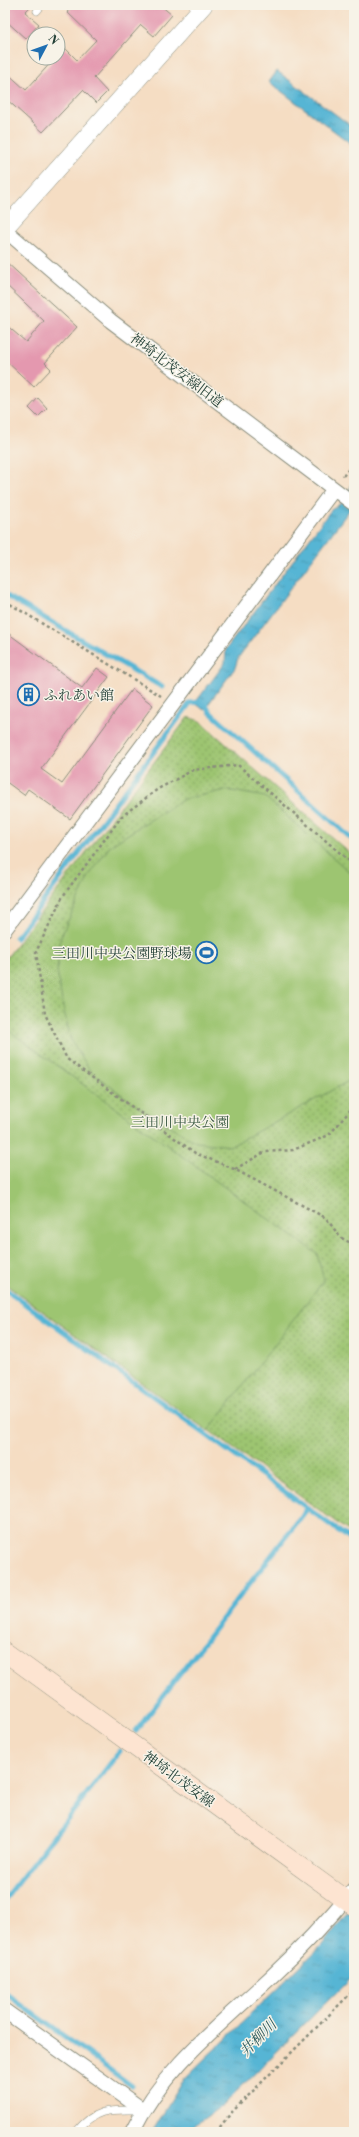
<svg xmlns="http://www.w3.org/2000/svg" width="359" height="2137" font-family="'Libre Bodoni','Noto Serif JP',serif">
	<defs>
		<pattern id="grass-dots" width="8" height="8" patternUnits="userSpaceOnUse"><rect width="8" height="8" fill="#9dc571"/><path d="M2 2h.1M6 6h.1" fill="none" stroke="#7fa15e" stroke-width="1.8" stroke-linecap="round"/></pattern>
		<pattern id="water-ripples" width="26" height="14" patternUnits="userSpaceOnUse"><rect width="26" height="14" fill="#56b5d4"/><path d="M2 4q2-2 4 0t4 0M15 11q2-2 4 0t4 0" fill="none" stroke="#4794ad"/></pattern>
	</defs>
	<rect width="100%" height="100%" fill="#f7f3e8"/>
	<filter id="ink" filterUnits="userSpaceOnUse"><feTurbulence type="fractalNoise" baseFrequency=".025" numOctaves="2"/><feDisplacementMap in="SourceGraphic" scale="8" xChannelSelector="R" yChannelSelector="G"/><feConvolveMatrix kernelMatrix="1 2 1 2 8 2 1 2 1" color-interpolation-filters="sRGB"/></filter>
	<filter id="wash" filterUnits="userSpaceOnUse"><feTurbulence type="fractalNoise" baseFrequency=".012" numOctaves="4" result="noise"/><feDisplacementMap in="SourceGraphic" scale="16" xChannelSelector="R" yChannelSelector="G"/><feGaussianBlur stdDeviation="0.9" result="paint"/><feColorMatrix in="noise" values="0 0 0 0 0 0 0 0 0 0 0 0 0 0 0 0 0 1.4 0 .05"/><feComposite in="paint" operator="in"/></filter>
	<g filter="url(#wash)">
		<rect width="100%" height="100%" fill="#f5ddc3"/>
		<!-- grass -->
		<path fill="url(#grass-dots)" stroke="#5e8152" d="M188,717L200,721L354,857V1535L5,1284V960Z"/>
		<!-- pitch -->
		<path fill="#9dc571" stroke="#5e8152" d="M227,790L265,797L354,876V1078L231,1146L196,1142L140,1108L91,1072L71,1040L63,1007L57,970L61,936L89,876L110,846L142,825L184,799Z
			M5,1028L317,1254L324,1280L208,1431L5,1284Z"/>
		<!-- water -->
		<path fill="url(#water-ripples)" stroke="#3a7984" d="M277,71L354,128V146L269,82Z
			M354,479V504L238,658L235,668L204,710L195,703L225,663L226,649L331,510C348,500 347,495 354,479Z
			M354,1905V1975L224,2104L195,2125L191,2132H152L185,2078L322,1945Z"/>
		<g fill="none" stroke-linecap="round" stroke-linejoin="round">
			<!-- stream -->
			<path stroke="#56b5d4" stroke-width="5" d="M5,595L162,687
				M204,702L210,712L354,841
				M16,938L190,703L200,702
				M5,1289L354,1542
				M136,1731L308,1508
				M5,1899L120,1751
				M5,1993L132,2086"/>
		</g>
		<g id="blocks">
			<!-- building -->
			<path fill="#e498af" d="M5,5H32L25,12L39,24L26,39L5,20Z
				M75,5H160L172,15L154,36L141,25L108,62L94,78L107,92L96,103L83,90L43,132L5,98V71L26,90L55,58H58V41L77,60L96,40L67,12Z
				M5,261L77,327L45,363L51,369L34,387L5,360V324L26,342L44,321L5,284Z
				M38,398L47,408L38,417L29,408Z
				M5,631L82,688L97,668L109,677L41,769L62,784L132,689L153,705L70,819L28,789L24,795L5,781Z"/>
		</g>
	</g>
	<g filter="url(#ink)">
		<use href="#blocks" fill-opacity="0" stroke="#8a8d7c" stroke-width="1"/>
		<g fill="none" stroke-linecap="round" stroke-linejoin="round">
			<defs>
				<path id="service" d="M37,11L42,5
					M76,2132C96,2107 112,2110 140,2110"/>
				<path id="minor" d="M5,230L111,321L354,504
					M5,929L334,489
					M5,2011L143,2110
					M132,2132C163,2068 220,2025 271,1977C300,1950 328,1920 354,1889"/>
				<path id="tertiary" d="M5,228L204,5"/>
				<path id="secondary" d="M5,1652L354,1906"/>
			</defs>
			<!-- service casing -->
			<use href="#service" stroke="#8a8d7c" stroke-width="8"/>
			<!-- minor casing -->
			<use href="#minor" stroke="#8a8d7c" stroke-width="16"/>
			<!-- tertiary casing -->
			<use href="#tertiary" stroke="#8a8d7c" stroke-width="18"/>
			<!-- secondary casing -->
			<use href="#secondary" stroke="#8a8d7c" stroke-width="20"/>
			<!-- path -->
			<path stroke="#8a8d7c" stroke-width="2.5" stroke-dasharray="3 3" stroke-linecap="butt" d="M343,476L354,463
				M5,601L161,696
				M354,865L238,765L193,770L158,789L122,816L63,896L36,952L45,1014L67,1059L195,1153L234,1169L326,1218L340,1237L354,1245
				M235,1169L265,1152L293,1150L329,1135L354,1106
				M216,2132L231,2113L354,1990"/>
			<!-- service -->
			<use href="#service" stroke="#fff" stroke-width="7"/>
			<!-- minor -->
			<use href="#minor" stroke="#fff" stroke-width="14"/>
			<!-- tertiary -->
			<use href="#tertiary" stroke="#fff" stroke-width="17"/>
			<!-- secondary -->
			<use href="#secondary" stroke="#fde4d1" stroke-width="19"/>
		</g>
	</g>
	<!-- icons -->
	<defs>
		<symbol id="building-ring" viewBox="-11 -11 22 22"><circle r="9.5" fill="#f7f3e8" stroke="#1f6fb2" stroke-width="1.5"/><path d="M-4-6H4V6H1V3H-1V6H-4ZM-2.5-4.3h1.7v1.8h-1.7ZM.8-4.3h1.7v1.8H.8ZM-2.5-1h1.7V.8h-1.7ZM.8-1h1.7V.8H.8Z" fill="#1f6fb2"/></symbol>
		<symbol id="stadium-ring" viewBox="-11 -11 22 22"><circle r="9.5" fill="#f7f3e8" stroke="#1f6fb2" stroke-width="1.5"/><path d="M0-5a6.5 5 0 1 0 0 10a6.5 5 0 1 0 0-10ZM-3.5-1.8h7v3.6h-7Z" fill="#1f6fb2"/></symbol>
	</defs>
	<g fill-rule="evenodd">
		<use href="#building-ring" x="16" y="682" width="25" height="25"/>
		<use href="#stadium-ring" x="194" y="940" width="25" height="25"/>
	</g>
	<g text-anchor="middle" stroke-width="3" stroke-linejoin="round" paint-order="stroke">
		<!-- street labels -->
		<g font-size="14" fill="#1f3d34" stroke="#f7f3e8">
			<text transform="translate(177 370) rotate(37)" y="5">神埼北茂安線旧道</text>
			<text transform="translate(179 1779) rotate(36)" y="5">神埼北茂安線</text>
		</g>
		<!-- poi labels -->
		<g font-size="14" fill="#1f3d34" stroke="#f7f3e8" text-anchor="start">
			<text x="44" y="700">ふれあい館</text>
			<text x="192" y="958" text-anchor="end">三田川中央公園野球場</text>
		</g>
		<!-- park labels -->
		<g font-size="14" fill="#385840" stroke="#f7f3e8">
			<text x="180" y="1127">三田川中央公園</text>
		</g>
		<!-- water labels -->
		<g font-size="15" font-style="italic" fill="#2d5b5c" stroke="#f7f3e8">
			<text transform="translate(258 2038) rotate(-45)" y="5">井柳川</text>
		</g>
	</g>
	<!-- margin -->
	<rect width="359" height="2137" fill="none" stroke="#f7f3e8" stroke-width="20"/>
	<!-- north arrow -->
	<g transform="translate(46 46) rotate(49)"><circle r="19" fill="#f7f3e8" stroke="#a1aaa0"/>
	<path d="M0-3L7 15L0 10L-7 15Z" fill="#1f6fb2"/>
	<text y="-6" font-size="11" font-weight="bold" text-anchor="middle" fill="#1f3d34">N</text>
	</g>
</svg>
